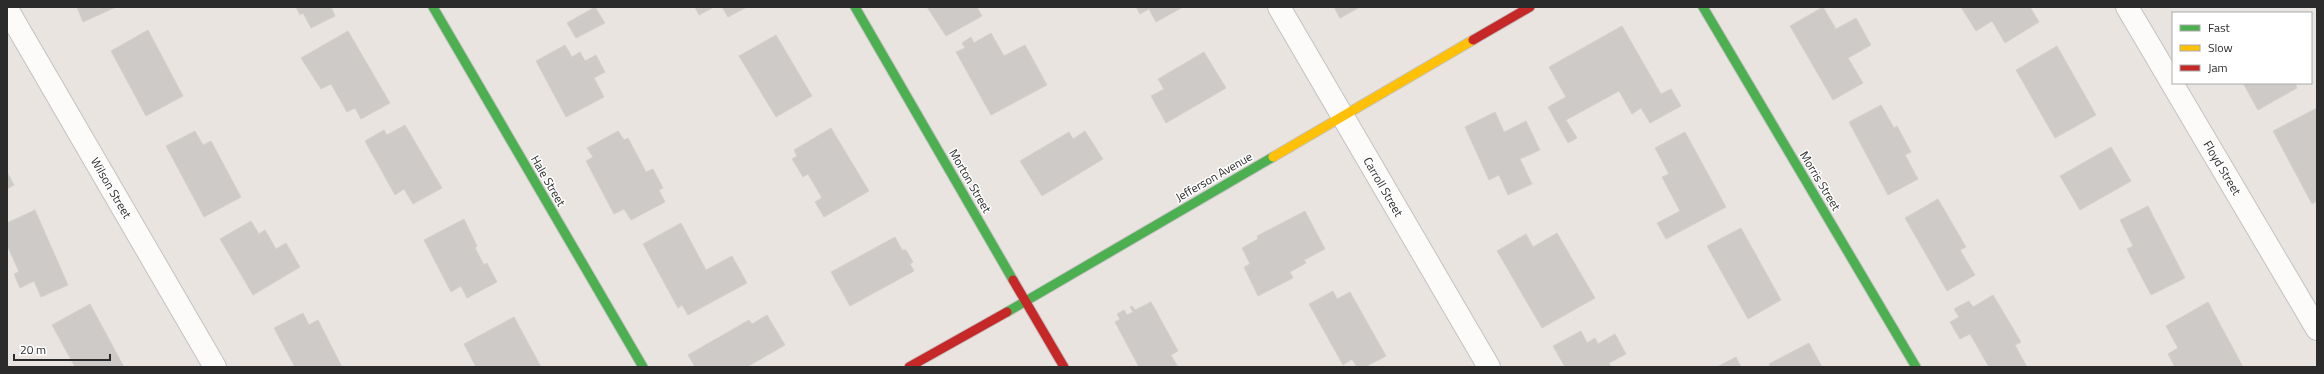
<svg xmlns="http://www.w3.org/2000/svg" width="2324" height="374" font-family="'Titillium Web',sans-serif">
	<rect width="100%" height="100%" fill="#e9e4e0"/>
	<!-- building -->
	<path fill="#cecac7" stroke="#d4d0cc" d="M77,7H116L83,22Z
		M296,7H331L335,16L311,28L303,13L300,15Z
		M595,7L605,23L576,38L567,23Z
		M695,7H714L699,15Z
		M722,7H747L728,17Z
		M927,7H977L982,16L946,36Z
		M1136,7H1183L1156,22L1149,9L1140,14Z
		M1334,7H1360L1340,18Z
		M1823,7L1836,29L1856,18L1871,45L1848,58L1863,83L1833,100L1790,26Z
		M1961,7H2030L2039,22L2005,43L1992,21L1976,31Z
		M1622,26L1661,94L1671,89L1681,106L1650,123L1641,108L1632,114L1619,91L1566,120L1577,138L1568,143L1548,107L1566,97L1549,67Z
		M148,30L183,96L146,116L111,51Z
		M348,31L390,103L361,119L355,108L347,112L331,84L321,89L301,58Z
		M991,33L1004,56L1025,45L1047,85L991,115L956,52L965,48L962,43L971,37L974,43Z
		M776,35L812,96L776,117L739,56Z
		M565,45L572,57L580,52L585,61L596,55L605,72L594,78L604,97L566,117L536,61Z
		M2057,46L2096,115L2055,138L2016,70Z
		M1204,52L1226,88L1166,123L1151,96L1164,89L1158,79Z
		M2243,83H2295L2297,88L2258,110Z
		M1881,105L1894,128L1897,126L1911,152L1905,155L1918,179L1888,195L1849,122Z
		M2317,108V201L2312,204L2273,131Z
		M1495,112L1504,132L1526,121L1540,150L1520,159L1532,184L1508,195L1499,175L1489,180L1465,127Z
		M405,125L442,188L413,204L404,189L395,195L365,141L384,130L387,135Z
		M831,128L869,191L824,217L815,202L822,198L808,174L803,177L792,159L797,156L794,150Z
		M195,131L203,145L211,141L241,197L204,217L166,146Z
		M618,131L624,140L628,138L646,172L653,169L663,188L659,190L665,202L631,220L624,209L614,214L586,161L593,157L587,148Z
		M1085,131L1103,159L1042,196L1020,161L1069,132L1073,139Z
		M1685,132L1726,207L1666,239L1657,223L1680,211L1662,177L1669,174L1655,148Z
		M2111,147L2131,181L2080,210L2060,176Z
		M7,172L14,185L7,189Z
		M1938,199L1966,247L1960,250L1975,275L1947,291L1905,218Z
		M2148,206L2185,278L2151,295L2127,249L2133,246L2120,220Z
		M35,210L68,285L41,297L34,281L20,288L14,274L19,272L7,245V223Z
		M1305,211L1325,249L1304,260L1306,263L1290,272L1293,278L1258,296L1244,267L1250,264L1242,248L1258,239L1257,236Z
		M464,219L477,246L475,248L484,265L487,263L497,282L467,298L461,286L451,292L424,240Z
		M251,221L259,234L265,230L276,249L286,243L300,267L253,295L220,239Z
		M681,223L706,270L732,256L747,283L688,315L682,305L678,308L643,244Z
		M1741,228L1781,300L1748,319L1707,246Z
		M1557,233L1595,298L1542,328L1497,251L1526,234L1533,247Z
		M895,237L902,250H906L913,262L910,264L914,271L850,306L831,272Z
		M1333,291L1337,299L1350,292L1386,356L1365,367H1357L1352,359L1343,365L1309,304Z
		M1993,295L2021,342L2015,345L2027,367H1989L1970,334L1960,339L1950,322L1959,317L1954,309L1969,301L1973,307Z
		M1151,302L1178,351L1171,355L1178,367H1139L1115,322L1120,319L1117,314L1124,310L1127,315L1133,312L1130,307L1132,306L1135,310Z
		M2208,302L2243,367H2175L2168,354L2178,348L2166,326Z
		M90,304L124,367H75L52,325Z
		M303,313L309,325L318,320L342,367H295L274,328Z
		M767,315L785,345L747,367H695L688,355L749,320L752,324Z
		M514,317L541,367H476L464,344Z
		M1581,331L1587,343L1595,338L1598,344L1615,334L1626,354L1609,363L1611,367H1565L1553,346Z
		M1809,343L1822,367H1771L1769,364Z
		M1736,357L1741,367H1717Z"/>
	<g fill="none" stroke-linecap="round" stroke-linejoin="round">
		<defs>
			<path id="street" d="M1279,7L1489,367
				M2127,7L2317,329
				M7,9L215,367"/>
			<path id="fast" d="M433,7L643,367
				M855,7L1013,280
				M1703,7L1916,367
				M1007,312L1273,157"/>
			<path id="slow" d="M1273,157L1473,40"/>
			<path id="jam" d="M1473,40L1530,7
				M1013,280L1064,367
				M909,367L1007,312"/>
		</defs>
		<!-- street casing -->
		<use href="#street" stroke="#c3c1c2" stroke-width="24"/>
		<!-- fast casing -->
		<use href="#fast" stroke="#c3c1c2" stroke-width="11"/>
		<!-- slow casing -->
		<use href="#slow" stroke="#c3c1c2" stroke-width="11"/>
		<!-- jam casing -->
		<use href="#jam" stroke="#c3c1c2" stroke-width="11"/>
		<!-- street -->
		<use href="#street" stroke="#fcfbfa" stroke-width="22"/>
		<!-- fast -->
		<use href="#fast" stroke="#4caf50" stroke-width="9"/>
		<!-- slow -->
		<use href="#slow" stroke="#ffc107" stroke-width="9"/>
		<!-- jam -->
		<use href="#jam" stroke="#c62828" stroke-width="9"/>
	</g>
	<g text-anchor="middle" stroke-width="3" stroke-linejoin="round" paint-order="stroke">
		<!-- street labels -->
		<g font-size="12" fill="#2b2b2b" stroke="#fff">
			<text transform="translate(2222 168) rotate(59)" y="4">Floyd Street</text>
			<text transform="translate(1214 177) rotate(-30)" y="4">Jefferson Avenue</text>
			<text transform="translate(548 181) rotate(60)" y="4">Hale Street</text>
			<text transform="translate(970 181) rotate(60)" y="4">Morton Street</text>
			<text transform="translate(1820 181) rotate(59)" y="4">Morris Street</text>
			<text transform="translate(1383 187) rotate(60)" y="4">Carroll Street</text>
			<text transform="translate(111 188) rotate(60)" y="4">Wilson Street</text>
		</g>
	</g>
	<!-- border -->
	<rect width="2324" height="374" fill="none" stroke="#2b2b2b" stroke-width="16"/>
	<!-- legend -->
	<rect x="2172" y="12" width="140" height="72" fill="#ffffff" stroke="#aaaaaa"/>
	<rect x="2180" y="25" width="20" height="6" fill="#4caf50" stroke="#aaaaaa"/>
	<text x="2208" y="32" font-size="12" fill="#2b2b2b">Fast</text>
	<rect x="2180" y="45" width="20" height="6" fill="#ffc107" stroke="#aaaaaa"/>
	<text x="2208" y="52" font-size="12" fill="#2b2b2b">Slow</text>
	<rect x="2180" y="65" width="20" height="6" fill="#c62828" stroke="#aaaaaa"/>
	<text x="2208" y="72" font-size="12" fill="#2b2b2b">Jam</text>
	<!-- scale -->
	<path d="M14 354v6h96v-6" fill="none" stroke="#2b2b2b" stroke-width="2"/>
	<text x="20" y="354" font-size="12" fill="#2b2b2b" stroke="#ffffff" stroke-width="3" paint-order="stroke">20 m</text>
</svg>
